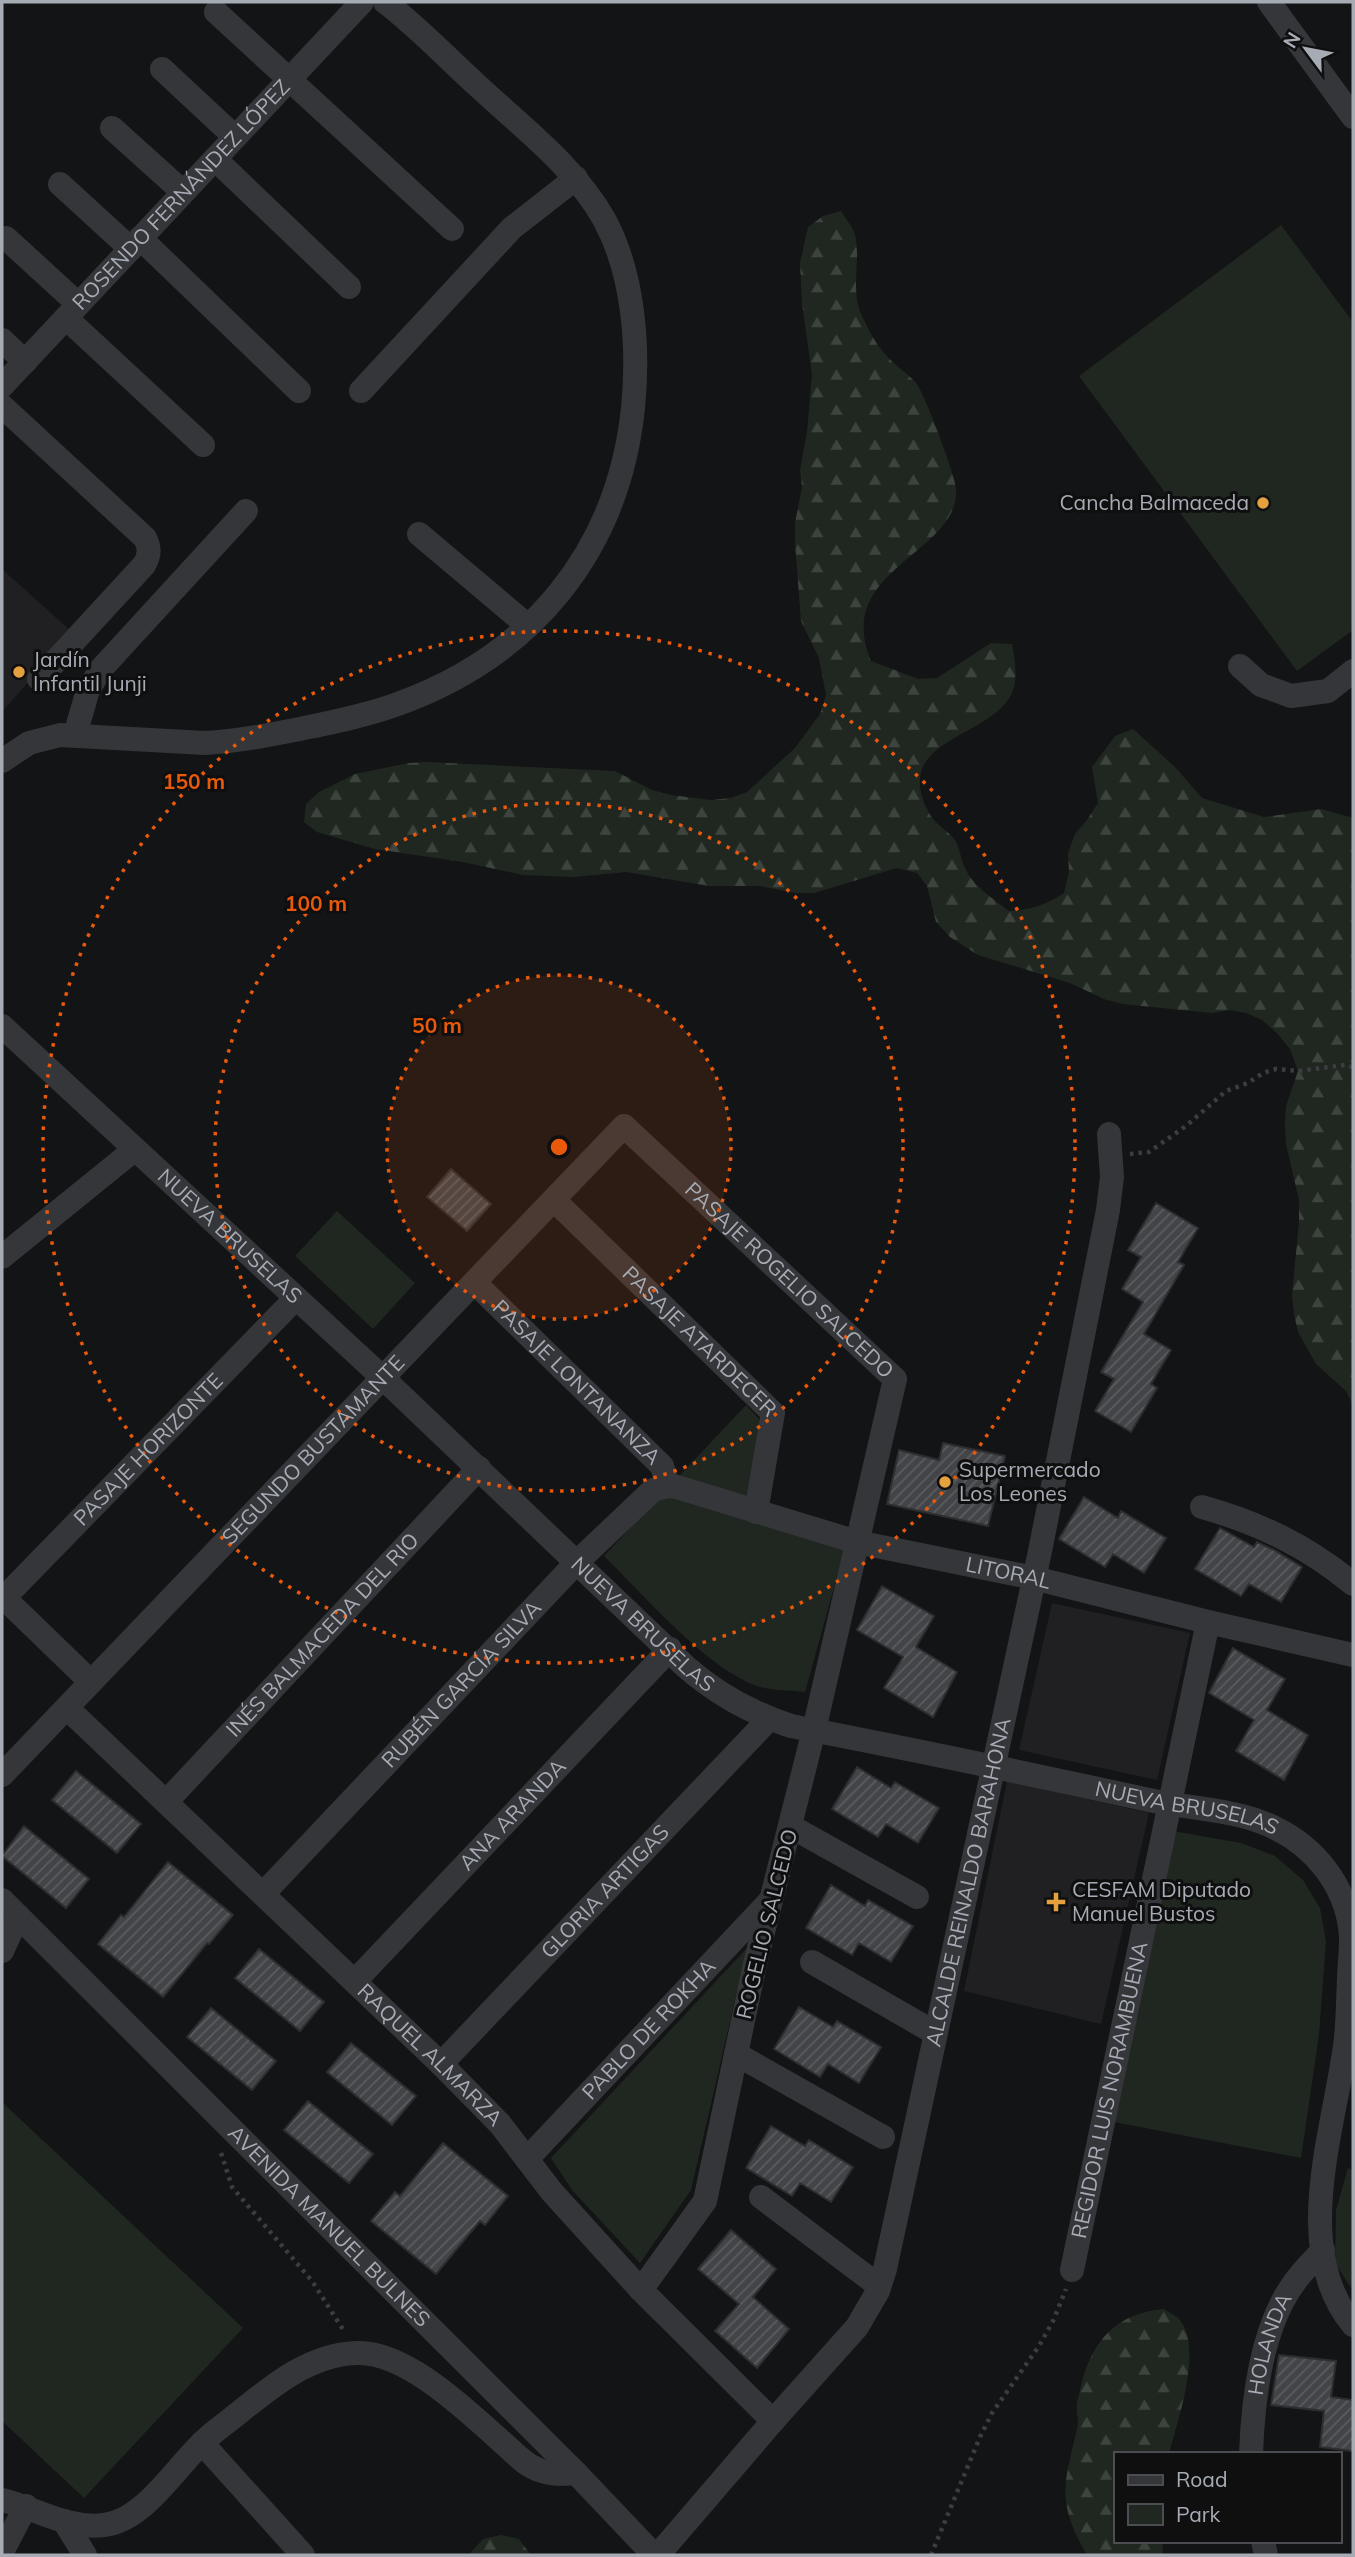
<svg xmlns="http://www.w3.org/2000/svg" width="1355" height="2557" font-family="Mulish,sans-serif">
	<defs>
		<pattern id="forest-firs" width="22" height="20" patternUnits="userSpaceOnUse" patternTransform="scale(1.75)"><rect width="22" height="20" fill="#202720"/><path d="M5 1l3.5 6h-7zM16 11l3.5 6h-7z" fill="#3d443e"/></pattern>
		<pattern id="building-hatch" width="6" height="6" patternUnits="userSpaceOnUse" patternTransform="scale(1.75)"><rect width="6" height="6" fill="#434448"/><path d="M-1 1l2-2M0 6l6-6M5 7l2-2" fill="none" stroke="#5b5c60"/></pattern>
	</defs>
	<rect width="100%" height="100%" fill="#131415"/>
	<!-- built -->
	<path fill="#202022" d="M2,569L72,632L2,712Z
		M1052,1603L1190,1633L1157,1780L1019,1750Z
		M1007,1781L1149,1813L1101,2024L964,1991Z"/>
	<!-- green -->
	<path fill="#202720" d="M1281,225L1353,322V630L1297,671L1079,376Z
		M337,1211L415,1283L373,1329L295,1256Z
		M746,1405L762,1422L742,1518L845,1548L805,1692C790,1690 771,1691 757,1686C706,1668 644,1595 604,1556Z
		M1173,1831L1241,1843L1275,1856L1303,1880L1320,1908L1326,1941L1319,2035L1301,2158L1114,2122Z
		M747,1948L691,2190L640,2263L572,2190L551,2158Z
		M2,2102L243,2328L84,2498L2,2421Z
		M1348,2168L1353,2171V2291L1335,2263L1336,2210Z"/>
	<!-- forest -->
	<path fill="url(#forest-firs)" d="M841,211C846,219 855,230 856,239C860,266 850,293 863,318C869,330 876,345 885,354C894,365 907,373 916,383C924,392 955,475 956,488C961,554 832,568 871,661L918,679L937,678L991,643L1012,644C1015,660 1019,682 1010,697C985,739 890,740 929,813C935,825 948,830 955,840C960,849 961,861 966,870C973,886 995,900 1009,911C1030,910 1046,905 1064,893L1069,872L1068,853L1075,834L1087,820L1098,803L1092,767L1115,736L1133,729L1175,767L1202,798L1264,817L1321,809L1353,818V1405L1346,1391L1316,1364L1298,1332L1294,1314L1292,1295L1299,1221V1200L1286,1144L1285,1125L1286,1106L1298,1071L1290,1049L1277,1033L1262,1020L1246,1013L1230,1010L1212,1013L1122,1004L1104,999L1070,983L978,955L950,937L936,922L927,886L917,873L897,868L814,893H796L760,886H709L626,872L574,877L523,875L463,862L375,849L317,832L304,822L306,804L319,792L355,774L409,763L427,762L615,771L652,790L671,795L710,800L731,798L747,792L795,748L820,714L826,695L819,658L801,621L795,543V523L802,487L800,470L807,432L812,375L802,303L800,263L808,227L823,216Z
		M1164,2309C1168,2312 1174,2315 1178,2318C1205,2346 1177,2421 1169,2454H1115V2541H1162L1163,2555H1087C1067,2520 1060,2499 1070,2459C1072,2447 1077,2434 1078,2422C1078,2417 1076,2412 1077,2406C1077,2400 1080,2392 1081,2386C1092,2340 1117,2313 1164,2309Z
		M501,2535L519,2539L531,2555H471V2552L483,2539Z"/>
	<!-- building -->
	<path fill="url(#building-hatch)" stroke="#2e2e31" stroke-width="2" d="M451,1169L491,1204L467,1231L427,1197Z
		M1156,1203L1198,1228L1178,1262L1184,1265L1144,1334L1171,1350L1151,1384L1157,1388L1131,1432L1095,1411L1114,1379L1101,1372L1143,1302L1122,1289L1141,1257L1128,1250Z
		M943,1443L1005,1456L988,1526L887,1504L899,1450L939,1460Z
		M1084,1497L1118,1518L1121,1511L1166,1538L1144,1573L1113,1554L1105,1567L1059,1539Z
		M1220,1528L1254,1547L1257,1542L1274,1550L1302,1567L1281,1602L1249,1584L1241,1596L1195,1569Z
		M882,1586L934,1616L916,1647L957,1672L933,1717L884,1688L903,1657L857,1630Z
		M1233,1648L1285,1679L1267,1710L1308,1735L1284,1780L1236,1751L1254,1720L1209,1693Z
		M857,1767L891,1788L895,1782L939,1808L918,1843L886,1824L878,1837L832,1809Z
		M76,1771L141,1824L117,1853L52,1800Z
		M24,1826L89,1879L66,1908L2,1856Z
		M168,1862L233,1915L209,1944L207,1943L163,1997L98,1944L121,1915L124,1917Z
		M831,1885L865,1906L868,1900L913,1926L891,1962L859,1943L852,1955L806,1928Z
		M259,1949L324,2002L300,2031L235,1978Z
		M799,2007L833,2027L837,2021L881,2047L859,2083L828,2064L820,2077L774,2049Z
		M211,2008L276,2061L252,2090L187,2037Z
		M351,2043L416,2096L392,2125L327,2072Z
		M308,2101L373,2154L349,2183L284,2130Z
		M771,2126L805,2146L809,2140L853,2167L831,2202L800,2183L792,2196L746,2168Z
		M443,2143L508,2196L485,2225L480,2221L436,2274L371,2221L395,2192L400,2196Z
		M731,2230L776,2269L753,2297L789,2329L757,2368L715,2331L739,2304L698,2269Z
		M1279,2355L1336,2361L1331,2397L1353,2400V2451L1320,2447L1324,2411L1271,2405Z"/>
	<g fill="none" stroke-linecap="round" stroke-linejoin="round">
		<!-- path -->
		<path stroke="#3b3d41" stroke-width="4.5" stroke-dasharray="3.5 5" stroke-linecap="butt" d="M1130,1154L1149,1152L1186,1126L1226,1091L1248,1083L1263,1073L1276,1069L1298,1071L1345,1065L1353,1067
			M221,2153L232,2187L312,2281L344,2331
			M931,2555L980,2437L992,2413L1039,2346L1053,2321L1066,2289"/>
		<!-- minor -->
		<g stroke="#35363a" stroke-width="24">
			<path d="M1269,2L1353,117"/>
			<path d="M216,12L452,229"/>
			<path d="M162,69L235,137"/>
			<path d="M112,128L183,192"/>
			<path d="M215,159L349,287"/>
			<path d="M60,184L131,249"/>
			<path d="M6,238L78,304"/>
			<path d="M140,238L299,391"/>
			<path d="M66,318L203,445"/>
			<path d="M2,340L25,362"/>
			<path id="s1" d="M2,386L362,2"/>
			<path d="M361,391L512,228L576,178"/>
			<path d="M2,406L145,538C150,548 150,555 144,565L39,679"/>
			<path d="M419,534L528,626"/>
			<path d="M1240,666L1261,685L1291,696L1328,691L1353,671"/>
			<path d="M75,735L88,690L101,669L246,511"/>
			<path d="M2,761L29,743L60,735L205,743C241,741 274,734 309,727C338,721 367,715 395,705C531,657 618,552 633,408C639,347 634,274 604,219C574,166 523,128 479,87C448,59 418,27 385,2"/>
			<path id="s2" d="M2,1026L383,1378L686,1667C718,1695 751,1713 791,1726C911,1749 1030,1774 1149,1800C1190,1809 1239,1809 1277,1829C1315,1848 1344,1884 1350,1927C1353,1943 1349,1963 1349,1979C1348,1999 1348,2018 1346,2038C1336,2126 1289,2247 1353,2325"/>
			<path id="s3" d="M554,1200L773,1413L756,1512"/>
			<path d="M2,1257L134,1150"/>
			<path id="s4" d="M475,1283L662,1466L668,1486"/>
			<path d="M1202,1507C1259,1523 1307,1546 1353,1584"/>
			<path d="M2,1596L91,1682"/>
			<path id="s5" d="M2,1600L296,1298"/>
			<path id="s6" d="M67,1708L441,2064L500,2124L552,2192L641,2290L773,2421"/>
			<path id="s7" d="M2,1775L624,1126L895,1379L814,1730L755,1964L705,2201L641,2290"/>
			<path id="s8" d="M166,1802L479,1468"/>
			<path d="M790,1826L917,1897"/>
			<path id="s9" d="M263,1894L577,1562L653,1490L668,1486L677,1487L857,1542L1034,1578L1208,1622L1353,1655"/>
			<path id="s10" d="M2,1900L576,2473L654,2555"/>
			<path d="M2,1951L18,1916"/>
			<path d="M812,1962L935,2033"/>
			<path id="s11" d="M355,1981L670,1649"/>
			<path d="M736,2054L883,2137"/>
			<path id="s12" d="M441,2064L769,1719"/>
			<path id="s13" d="M527,2159L769,1902"/>
			<path d="M761,2197L879,2286"/>
			<path id="s14" d="M1072,2270L1208,1622"/>
			<path d="M202,2443L303,2555"/>
			<path id="s15" d="M1251,2454C1253,2399 1261,2328 1294,2283C1302,2271 1313,2261 1323,2250"/>
			<path d="M2,2500C35,2508 69,2530 104,2525C142,2521 173,2472 199,2446C210,2434 224,2425 236,2415C271,2387 308,2355 356,2353C405,2350 467,2411 502,2442C514,2452 524,2465 539,2470C551,2475 564,2474 576,2473"/>
			<path d="M64,2521L85,2555"/>
			<path d="M1263,2541L1266,2555"/>
			<path d="M2,2552L26,2506"/>
			<path id="s16" d="M658,2555L773,2421L857,2327L878,2291L885,2269L1039,1556L1108,1210L1112,1177L1109,1134"/>
		</g>
	</g>
	<!-- distance rings -->
	<circle cx="559" cy="1147" r="172" fill="#e8590c" fill-opacity=".12"/>
	<g fill="none" stroke="#e8590c" stroke-width="3.5" stroke-dasharray="3.5 7">
		<circle cx="559" cy="1147" r="172"/>
		<circle cx="559" cy="1147" r="344"/>
		<circle cx="559" cy="1147" r="516"/>
	</g>
	<!-- markers -->
	<g fill="#e4a13d" stroke="#0f0f10" stroke-width="2.5">
		<circle cx="1263" cy="503" r="7"/>
		<circle cx="19" cy="672" r="7"/>
		<circle cx="945" cy="1482" r="7"/>
		<path d="M1052.5 1891.5h7v7h7v7h-7v7h-7v-7h-7v-7h7z"/>
	</g>
	<g text-anchor="middle" stroke-width="6" stroke-linejoin="round" paint-order="stroke">
		<!-- street labels -->
		<g font-size="21" fill="#a6abb4" stroke="#0f0f10">
			<text dy="7" stroke="none"><textPath href="#s1" startOffset="262">ROSENDO FERNÁNDEZ LÓPEZ</textPath></text>
			<text dy="7" stroke="none"><textPath href="#s2" startOffset="310">NUEVA BRUSELAS</textPath></text>
			<text dy="7" stroke="none"><textPath href="#s7" startOffset="1125">PASAJE ROGELIO SALCEDO</textPath></text>
			<text dy="7" stroke="none"><textPath href="#s3" startOffset="203">PASAJE ATARDECER</textPath></text>
			<text dy="7" stroke="none"><textPath href="#s4" startOffset="142">PASAJE LONTANANZA</textPath></text>
			<text dy="7" stroke="none"><textPath href="#s5" startOffset="210">PASAJE HORIZONTE</textPath></text>
			<text dy="7" stroke="none"><textPath href="#s7" startOffset="450">SEGUNDO BUSTAMANTE</textPath></text>
			<text dy="7" stroke="none"><textPath href="#s9" startOffset="929">LITORAL</textPath></text>
			<text dy="7" stroke="none"><textPath href="#s2" startOffset="877">NUEVA BRUSELAS</textPath></text>
			<text dy="7" stroke="none"><textPath href="#s8" startOffset="229">INÉS BALMACEDA DEL RIO</textPath></text>
			<text dy="7" stroke="none"><textPath href="#s9" startOffset="289">RUBÉN GARCÍA SILVA</textPath></text>
			<text dy="7" stroke="none"><textPath href="#s2" startOffset="1463">NUEVA BRUSELAS</textPath></text>
			<text dy="7" stroke="none"><textPath href="#s11" startOffset="229">ANA ARANDA</textPath></text>
			<text dy="7" stroke="none"><textPath href="#s16" startOffset="763">ALCALDE REINALDO BARAHONA</textPath></text>
			<text dy="7" stroke="none"><textPath href="#s12" startOffset="238">GLORIA ARTIGAS</textPath></text>
			<text transform="translate(767 1924) rotate(-76)" y="7">ROGELIO SALCEDO</text>
			<text dy="7" stroke="none"><textPath href="#s13" startOffset="178">PABLO DE ROKHA</textPath></text>
			<text dy="7" stroke="none"><textPath href="#s6" startOffset="502">RAQUEL ALMARZA</textPath></text>
			<text dy="7" stroke="none"><textPath href="#s14" startOffset="184">REGIDOR LUIS NORAMBUENA</textPath></text>
			<text dy="7" stroke="none"><textPath href="#s10" startOffset="462">AVENIDA MANUEL BULNES</textPath></text>
			<text dy="7" stroke="none"><textPath href="#s15" startOffset="112">HOLANDA</textPath></text>
		</g>
		<!-- poi labels -->
		<g font-size="21" fill="#a6abb4" stroke="#0f0f10" text-anchor="start">
			<text x="1249" y="510" text-anchor="end">Cancha Balmaceda</text>
			<text x="33" y="667">Jardín<tspan x="33" dy="24">Infantil Junji</tspan></text>
			<text x="959" y="1477">Supermercado<tspan x="959" dy="24">Los Leones</tspan></text>
			<text x="1072" y="1897">CESFAM Diputado<tspan x="1072" dy="24">Manuel Bustos</tspan></text>
		</g>
	</g>
	<circle cx="559" cy="1147" r="10" fill="#e8590c" stroke="#0f0f10" stroke-width="3.5"/>
	<g font-size="21" text-anchor="middle" font-weight="bold" fill="#e8590c" stroke="#0f0f10" stroke-width="6" stroke-linejoin="round" paint-order="stroke">
		<text x="194" y="789">150 m</text>
		<text x="316" y="911">100 m</text>
		<text x="437" y="1033">50 m</text>
	</g>
	<!-- border -->
	<rect width="1355" height="2557" fill="none" stroke="#a6abb4" stroke-width="7"/>
	<!-- legend -->
	<rect x="1114" y="2452" width="228" height="91" fill="#0f0f10" stroke="#4b4d52" stroke-width="2"/>
	<rect x="1128" y="2475" width="35" height="10" fill="#35363a" stroke="#4b4d52" stroke-width="2"/>
	<text x="1176" y="2487" font-size="21" fill="#a6abb4">Road</text>
	<rect x="1128" y="2504" width="35" height="21" fill="#202720" stroke="#4b4d52" stroke-width="2"/>
	<text x="1176" y="2522" font-size="21" fill="#a6abb4">Park</text>
	<!-- north arrow -->
	<g transform="translate(1306 49) rotate(302)" stroke="#0f0f10" stroke-width="5" paint-order="stroke">
	<path d="M0-5L12 26L0 18L-12 26Z" fill="#a6abb4"/>
	<text y="-10" font-size="19" font-weight="bold" text-anchor="middle" fill="#a6abb4">N</text>
	</g>
</svg>
